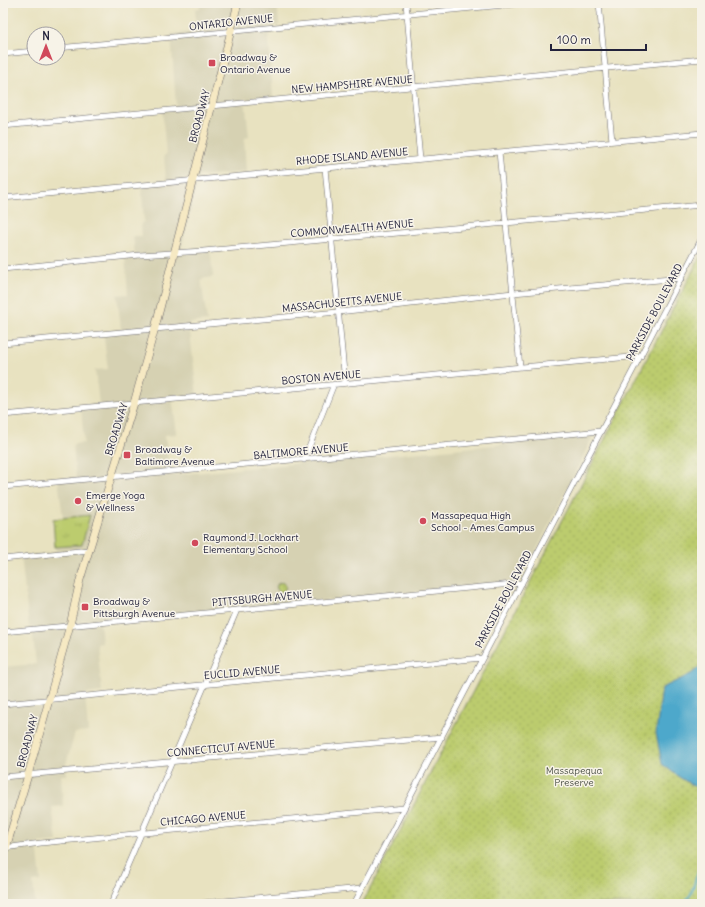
<svg xmlns="http://www.w3.org/2000/svg" width="705" height="907" font-family="Delius,sans-serif">
	<defs>
		<pattern id="grass-tufts" width="24" height="20" patternUnits="userSpaceOnUse"><rect width="24" height="20" fill="#bccc6e"/><path d="M3 7l-1-3M5 7V3M7 7l1-3M15 17l-1-3M17 17v-4M19 17l1-3" fill="none" stroke="#a1af60"/></pattern>
		<pattern id="park-dots" width="8" height="8" patternUnits="userSpaceOnUse"><rect width="8" height="8" fill="#bccc6e"/><path d="M2 2h.1M6 6h.1" fill="none" stroke="#a1af60" stroke-width="1.8" stroke-linecap="round"/></pattern>
	</defs>
	<rect width="100%" height="100%" fill="#f7f3e8"/>
	<filter id="ink" filterUnits="userSpaceOnUse"><feTurbulence type="fractalNoise" baseFrequency=".025" numOctaves="2"/><feDisplacementMap in="SourceGraphic" scale="8" xChannelSelector="R" yChannelSelector="G"/><feConvolveMatrix kernelMatrix="1 2 1 2 8 2 1 2 1" color-interpolation-filters="sRGB"/></filter>
	<filter id="wash" filterUnits="userSpaceOnUse"><feTurbulence type="fractalNoise" baseFrequency=".012" numOctaves="4" result="noise"/><feDisplacementMap in="SourceGraphic" scale="16" xChannelSelector="R" yChannelSelector="G"/><feGaussianBlur stdDeviation="0.9" result="paint"/><feColorMatrix in="noise" values="0 0 0 0 0 0 0 0 0 0 0 0 0 0 0 0 0 1.4 0 .05"/><feComposite in="paint" operator="in"/></filter>
	<g filter="url(#wash)">
		<rect width="100%" height="100%" fill="#e8e2c0"/>
		<!-- built -->
		<path fill="#d6d1b2" d="M199,3H277L279,25L268,26L273,97L245,99L249,137L244,138L246,172L199,176L181,250L210,248L211,257L213,277L201,279L207,321L189,323L197,396L172,397L177,434L165,435L169,470L120,474L87,602L119,480L593,436L521,581L262,606L82,620L81,622L100,621L102,643L97,644L102,692L85,694L88,732L75,733L66,764L67,775H61L63,806L52,807L57,841L37,843L41,881L33,882L35,904H3V780L26,778L3,779V667L36,664L32,627H29L21,555L56,552L53,519L63,518L58,479L76,477L73,444L84,443L81,405L99,404L95,370L108,369L103,331L121,329L117,295L128,294L125,257L135,256L133,236H142L141,223L144,222L141,182L166,180L164,155H166L162,108L176,107L171,34L197,32L195,9L200,8Z"/>
		<!-- grass -->
		<path fill="url(#grass-tufts)" stroke="#6f7754" d="M90,515L82,545L55,547L53,519Z"/>
		<!-- park -->
		<path fill="url(#park-dots)" stroke="#6f7754" d="M702,253V904H362Z
			M276.5 587a4.5 4.5 0 1 1 9 0a4.5 4.5 0 1 1-9 0Z"/>
		<!-- water -->
		<path fill="#4da8cb" stroke="#386583" d="M702,665V791L679,777L662,764L656,733L662,688L691,674Z"/>
		<g fill="none" stroke-linecap="round" stroke-linejoin="round">
			<!-- stream -->
			<path stroke="#4da8cb" stroke-width="2" d="M683,904L691,894L702,860"/>
		</g>
	</g>
	<g filter="url(#ink)">
		<g fill="none" stroke-linecap="round" stroke-linejoin="round">
			<defs>
				<path id="street" d="M406,3L420,159
					M599,3L612,141
					M58,48L525,3
					M3,54L34,51
					M3,126L702,59
					M499,152L520,367
					M325,168L345,383
					M3,198L702,133
					M3,269L140,255L203,251L702,205
					M3,343L338,312L513,293L682,278
					M3,415L641,356
					M304,460L334,384
					M3,487L601,431
					M3,559L89,550
					M3,632L522,583
					M3,704L482,658
					M3,777L442,737
					M4,848L41,843L404,808
					M111,904L237,610
					M192,904L362,888
					M354,904L702,238"/>
				<path id="secondary" d="M3,858L28,775L70,625L80,580L134,403L155,328L238,3"/>
			</defs>
			<!-- street casing -->
			<use href="#street" stroke="#67656a" stroke-width="6"/>
			<!-- secondary casing -->
			<use href="#secondary" stroke="#67656a" stroke-width="8"/>
			<!-- street -->
			<use href="#street" stroke="#fff" stroke-width="5"/>
			<!-- secondary -->
			<use href="#secondary" stroke="#f6e9c3" stroke-width="7"/>
		</g>
	</g>
	<!-- markers -->
	<g fill="#d1495b" stroke="#f7f3e8" stroke-width="1.5">
		<rect x="208" y="59" width="8" height="8" rx="2"/>
		<rect x="123" y="451" width="8" height="8" rx="2"/>
		<circle cx="78" cy="501" r="4"/>
		<circle cx="423" cy="521" r="4"/>
		<circle cx="195" cy="543" r="4"/>
		<rect x="81" y="603" width="8" height="8" rx="2"/>
	</g>
	<g text-anchor="middle" stroke-width="3" stroke-linejoin="round" paint-order="stroke">
		<!-- street labels -->
		<g font-size="10" fill="#22223b" stroke="#f7f3e8">
			<text transform="translate(231 22) rotate(-6)" y="4">ONTARIO AVENUE</text>
			<text transform="translate(352 84) rotate(-5)" y="4">NEW HAMPSHIRE AVENUE</text>
			<text transform="translate(199 116) rotate(-75)" y="4">BROADWAY</text>
			<text transform="translate(352 156) rotate(-5)" y="4">RHODE ISLAND AVENUE</text>
			<text transform="translate(352 228) rotate(-5)" y="4">COMMONWEALTH AVENUE</text>
			<text transform="translate(342 302) rotate(-6)" y="4">MASSACHUSETTS AVENUE</text>
			<text transform="translate(654 312) rotate(-62)" y="4">PARKSIDE BOULEVARD</text>
			<text transform="translate(321 377) rotate(-5)" y="4">BOSTON AVENUE</text>
			<text transform="translate(116 429) rotate(-73)" y="4">BROADWAY</text>
			<text transform="translate(301 451) rotate(-5)" y="4">BALTIMORE AVENUE</text>
			<text transform="translate(262 598) rotate(-5)" y="4">PITTSBURGH AVENUE</text>
			<text transform="translate(503 599) rotate(-62)" y="4">PARKSIDE BOULEVARD</text>
			<text transform="translate(242 672) rotate(-5)" y="4">EUCLID AVENUE</text>
			<text transform="translate(27 741) rotate(-75)" y="4">BROADWAY</text>
			<text transform="translate(221 748) rotate(-5)" y="4">CONNECTICUT AVENUE</text>
			<text transform="translate(203 818) rotate(-5)" y="4">CHICAGO AVENUE</text>
		</g>
		<!-- poi labels -->
		<g font-size="10" fill="#22223b" stroke="#f7f3e8" text-anchor="start">
			<text x="220" y="61">Broadway &amp;<tspan x="220" dy="12">Ontario Avenue</tspan></text>
			<text x="135" y="453">Broadway &amp;<tspan x="135" dy="12">Baltimore Avenue</tspan></text>
			<text x="86" y="499">Emerge Yoga<tspan x="86" dy="12">&amp; Wellness</tspan></text>
			<text x="431" y="519">Massapequa High<tspan x="431" dy="12">School - Ames Campus</tspan></text>
			<text x="203" y="541">Raymond J. Lockhart<tspan x="203" dy="12">Elementary School</tspan></text>
			<text x="93" y="605">Broadway &amp;<tspan x="93" dy="12">Pittsburgh Avenue</tspan></text>
		</g>
		<!-- park labels -->
		<g font-size="10" fill="#50554a" stroke="#f7f3e8">
			<text x="574" y="774">Massapequa<tspan x="574" dy="12">Preserve</tspan></text>
		</g>
	</g>
	<!-- margin -->
	<rect width="705" height="907" fill="none" stroke="#f7f3e8" stroke-width="16"/>
	<!-- north arrow -->
	<g transform="translate(46 46)"><circle r="19" fill="#f7f3e8" stroke="#a29fa3"/>
	<path d="M0-3L7 15L0 10L-7 15Z" fill="#d1495b"/>
	<text y="-6" font-size="11" font-weight="bold" text-anchor="middle" fill="#22223b">N</text>
	</g>
	<!-- scale -->
	<path d="M551 44v6h95v-6" fill="none" stroke="#22223b" stroke-width="2"/>
	<text x="557" y="44" font-size="12" fill="#22223b" stroke="#f7f3e8" stroke-width="3" paint-order="stroke">100 m</text>
</svg>
